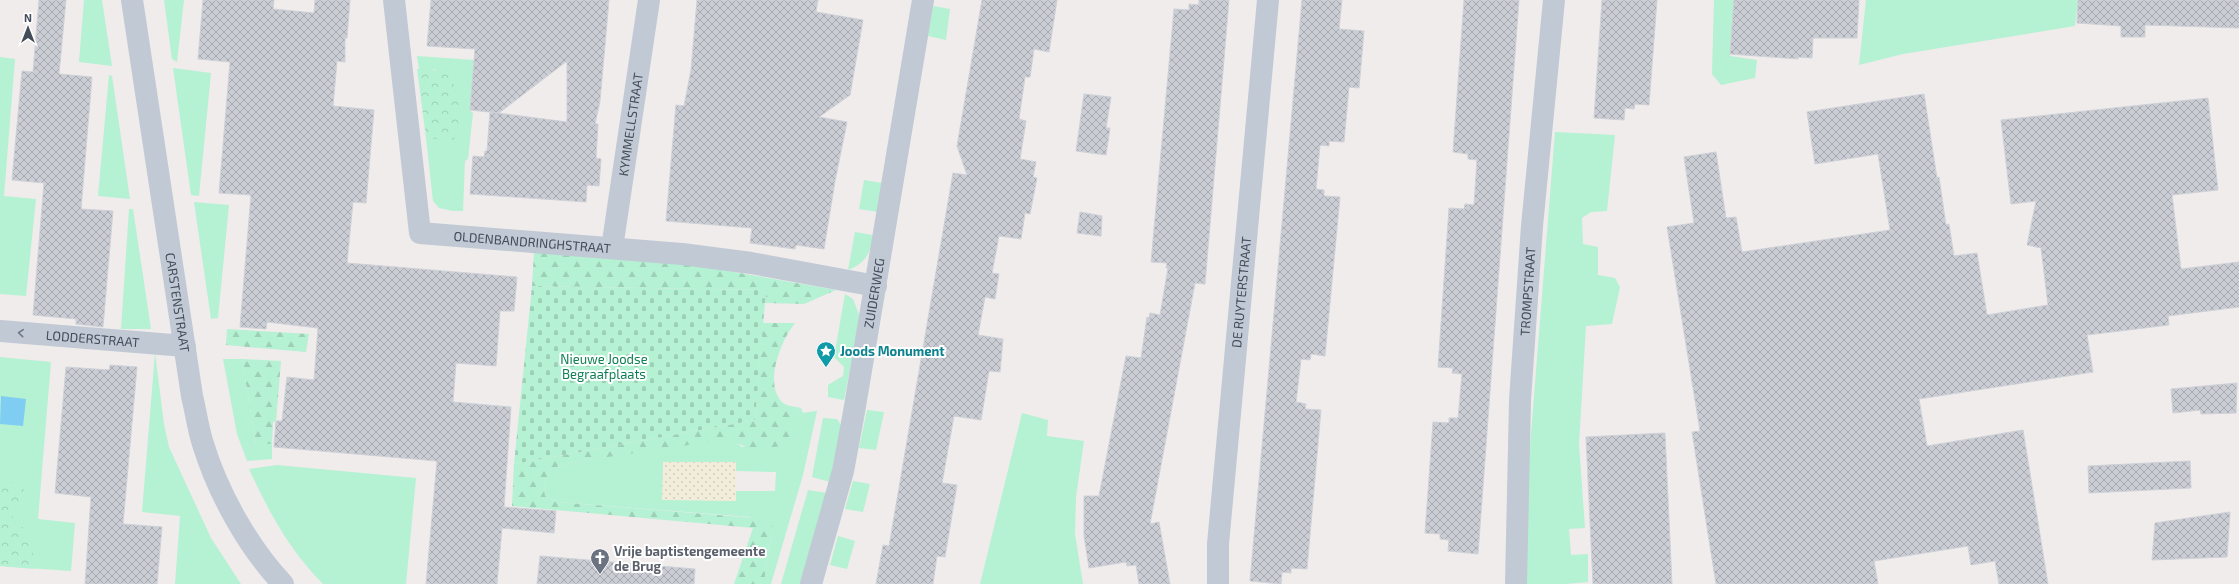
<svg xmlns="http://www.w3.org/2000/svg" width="2239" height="584" font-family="'Exo 2',sans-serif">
	<defs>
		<pattern id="forest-firs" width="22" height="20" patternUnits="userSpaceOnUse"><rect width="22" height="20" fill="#b5f1d3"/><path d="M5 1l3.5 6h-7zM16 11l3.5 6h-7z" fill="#9dd0b7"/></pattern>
		<pattern id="sand-dots" width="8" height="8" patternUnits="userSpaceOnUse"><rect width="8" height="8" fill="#f2edda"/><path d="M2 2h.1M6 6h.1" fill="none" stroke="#d1cdbd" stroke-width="1.8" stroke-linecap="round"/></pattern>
		<pattern id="cemetery-stones" width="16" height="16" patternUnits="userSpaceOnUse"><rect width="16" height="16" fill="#b5f1d3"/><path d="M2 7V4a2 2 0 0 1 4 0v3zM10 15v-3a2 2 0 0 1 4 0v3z" fill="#9dd0b7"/></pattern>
		<pattern id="park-crowns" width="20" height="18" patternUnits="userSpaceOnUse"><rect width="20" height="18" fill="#b5f1d3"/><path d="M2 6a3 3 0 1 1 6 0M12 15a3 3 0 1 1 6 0" fill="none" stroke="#9dd0b7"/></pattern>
		<pattern id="building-cross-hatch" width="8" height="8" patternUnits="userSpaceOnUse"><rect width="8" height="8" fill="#cacdd4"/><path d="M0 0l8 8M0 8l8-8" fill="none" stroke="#a6a9af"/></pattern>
	</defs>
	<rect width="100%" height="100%" fill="#efeceb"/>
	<!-- grass -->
	<path fill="#b5f1d3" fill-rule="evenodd" d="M84,0H102L112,66L79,62Z
		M164,0H184L177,62L172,59Z
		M1714,0H1734L1730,56L1757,60L1755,78L1721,85L1712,74Z
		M1866,0H2078L2075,26L1903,54L1859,65Z
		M933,6L950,9L946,40L928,36Z
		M417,56L475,60L470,110L473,113L468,159L465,161L463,211H453L439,208L433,201L426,138L454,139L436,69H419Z
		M0,57L15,59L4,196L36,199L26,296L0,294Z
		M173,68L211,73L199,196L191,195Z
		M109,75L112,76L130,199L98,196Z
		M1555,132L1615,135L1607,211L1591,212L1582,218L1583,244L1598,247V275L1615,278L1620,287L1612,324L1586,326L1579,444L1585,528L1569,529L1571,555L1588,554V582L1565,584H1524L1528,472Z
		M864,180L882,183L878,212L859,209Z
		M194,202L229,205L218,318L211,319Z
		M129,209H133L151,329H121Z
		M855,232L873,235C871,253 866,263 848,270Z
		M845,294L853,299L860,317L844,400L828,397V385L843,376L844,367L834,357Z
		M155,353L164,424L169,447L211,538L241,584H175L180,516L142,512Z
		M0,357L51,362L38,519L75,523L71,571L0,566Z
		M223,359H242L256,444H272V459L247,461L237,434Z
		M867,410L884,412L876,450L859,448Z
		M817,411L803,475L771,584H765V568L773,531L750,517L557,502L545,496L544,486L550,469L574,462L729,438L742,447L793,435V414ZM736,462V471L776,472L775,491H736V501Z
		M1022,413L1048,420L1047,436L1084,441L1076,497L1075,534L1083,584H980Z
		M823,418L837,419L841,425L830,482L812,477Z
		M277,465L416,478L406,584H323C288,548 270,514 249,469Z
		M853,481L870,484L863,512L845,509Z
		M808,490L827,493L800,584H781Z
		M838,536L855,541L847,569L830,565Z"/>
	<!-- forest -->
	<path fill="url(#forest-firs)" d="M534,251L700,266L836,290L804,304L765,303L766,290L532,286Z
		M763,323H795C781,340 763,385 783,403C787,406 796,407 801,408L803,413L793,414V435L786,445C766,449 746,451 729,439L574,462L550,469L544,486L545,496L557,502L768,519L772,523L773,531L765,568V584H734L753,528L512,506L514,464L755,420Z
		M227,329L309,334L306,352L226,345Z
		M242,359L281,361L276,421L273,422L272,444H256Z"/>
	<!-- sand -->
	<path fill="url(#sand-dots)" d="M663,462H736V501L662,500Z"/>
	<!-- cemetery -->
	<path fill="url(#cemetery-stones)" d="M532,286L766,290L755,420L514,464Z"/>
	<!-- park -->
	<path fill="url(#park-crowns)" d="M417,69C426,69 437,68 444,73C464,86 461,121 454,140L426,138Z
		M3,477L28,492L8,525L29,528L35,569L0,566V480Z"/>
	<!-- water -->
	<path fill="#7fcdf2" d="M1,396L26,399L23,426L0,424Z"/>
	<!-- building -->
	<path fill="url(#building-cross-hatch)" stroke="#cfd1d8" d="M39,0H66L59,74L92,77L81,209L113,211L103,327L76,324V319L33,315L44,183L12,180L22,71L33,72Z
		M203,0H274L273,9L314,13L315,0H350L347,38H345V62L337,61L333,106L374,110L366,203L353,202L347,263L517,277L514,311H500L496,366L456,363L453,402L511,407L504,507L556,511L554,533L502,528L497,584H426L437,461L274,447L276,421H282L287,377L314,380L318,328L267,322L266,329L240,327L251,195L219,193L230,62L198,59Z
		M431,0H609L600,101L595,124H598L596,158L601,159L599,186L587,185L586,202L470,194L473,156L484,157L485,151H487L490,112L567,122V61L499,113L470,110L475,49L427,46Z
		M697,0H818L816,12L863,20L850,95L819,117L847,122L835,181L824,249L796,245L795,249L750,243L752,228L666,221L676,105L684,106L691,70Z
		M982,0H1057L1049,52L1034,49L1030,77H1025L1019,119L1026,121L1020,159L1036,162L1033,177L1037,178L1030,214L1025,213L1021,239L999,236L992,273L999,274L995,299L985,297L978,335L1003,339L1000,372L989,371L981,420L954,416L942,483L957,485L945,557L937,556L933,584H876L883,545L889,546L953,173L967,175L957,146Z
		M1199,0H1229L1205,284L1195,283L1150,524L1159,522L1170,584H1139L1136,565L1127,566L1126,562L1089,568L1084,536V496H1099L1126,356L1141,358L1147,317L1149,318L1150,313L1160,315L1168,268H1166L1167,263L1151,262L1174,9L1189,10V4L1199,5Z
		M1302,0H1342L1339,29L1364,31L1359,88L1349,87L1344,142L1329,141V146L1320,145L1316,189L1324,190V196L1340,197L1325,356L1311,354L1310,360L1301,359L1296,402L1306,404L1305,409L1321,410L1307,569L1291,568V573L1282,572L1281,584L1250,581Z
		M1464,0H1519L1478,554L1448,551L1449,540L1440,539V534L1425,533L1433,422L1449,423V418H1458L1462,374L1452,373L1453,368L1438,367L1449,208L1464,209L1465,204L1474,205L1477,160L1468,159V154L1453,152Z
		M1602,0H1657L1649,105L1635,104L1634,109L1625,108L1624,120L1594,118Z
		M1734,0H1859L1857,38H1813L1812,58L1798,57V59L1730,54Z
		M2078,0H2239V28L2145,25V37H2121V26L2077,23Z
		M1084,94L1111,97L1106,128H1110L1106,155L1076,151Z
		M1924,94L1937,178L1939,177L1946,225L1949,224L1954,256L1977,253L1987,315L2048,305L2041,248L2027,245L2036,201L2011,204L2001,120L2208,98L2218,190L2172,195L2181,269L2239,262V307L2168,316L2169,325L2087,335L2093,372L1919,399L1927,446L2023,430L2048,584H1999L1995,561L1971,565L1968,546L1874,561L1878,584H1716L1692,432L1700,431L1667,227L1694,223L1684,157L1716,152L1726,218L1736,217L1742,252L1890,230L1878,154L1815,164L1807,112Z
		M1080,212L1102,216L1101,236L1077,233Z
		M110,365L137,367L123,524L162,527L157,584H85L91,497L55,493L66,367L109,370Z
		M2237,383L2236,413L2201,414L2200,410L2173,413L2171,389Z
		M1665,433L1672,584H1593L1586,437Z
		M2190,461L2191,488L2089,493L2088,466Z
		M2230,512L2227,557L2152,560L2155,523Z
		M540,556L695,569L694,584H537Z"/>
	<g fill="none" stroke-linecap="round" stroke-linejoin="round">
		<!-- minor -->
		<g stroke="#c1c9d5" stroke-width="22">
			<path id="s1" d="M132,0L192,396C196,412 198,429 203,444C218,493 248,547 283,584"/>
			<path id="s2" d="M394,0L420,233L682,254L751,263L876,286"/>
			<path id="s3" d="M612,248L649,0"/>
			<path id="s4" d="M0,331L185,346"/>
			<path id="s5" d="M811,584L843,471L854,412L923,0"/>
			<path id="s6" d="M1218,584V544L1268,0"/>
			<path id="s7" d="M1516,584L1520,400L1532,226L1554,0"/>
		</g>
	</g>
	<!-- one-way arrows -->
	<defs><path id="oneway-chevron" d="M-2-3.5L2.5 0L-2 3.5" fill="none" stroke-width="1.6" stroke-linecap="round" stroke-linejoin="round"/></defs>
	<use stroke="#6f7885" href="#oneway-chevron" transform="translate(21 333) rotate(-175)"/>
	<!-- icons -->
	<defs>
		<symbol id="sight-pin" viewBox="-11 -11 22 30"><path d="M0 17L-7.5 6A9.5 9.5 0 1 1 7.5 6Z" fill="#0f9aa8" stroke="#fff"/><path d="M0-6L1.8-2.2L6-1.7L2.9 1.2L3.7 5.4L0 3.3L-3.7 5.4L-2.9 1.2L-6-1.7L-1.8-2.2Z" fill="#fff"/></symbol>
		<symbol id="church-pin" viewBox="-11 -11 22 30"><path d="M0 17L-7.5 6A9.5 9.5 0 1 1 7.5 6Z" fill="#6b7280" stroke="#fff"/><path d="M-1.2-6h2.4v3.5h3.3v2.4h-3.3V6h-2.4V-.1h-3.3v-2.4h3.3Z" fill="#fff"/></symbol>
	</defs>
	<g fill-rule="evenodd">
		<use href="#sight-pin" x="815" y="340" width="22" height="30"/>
		<use href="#church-pin" x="589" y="547" width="22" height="30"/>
	</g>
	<g text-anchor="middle" stroke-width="4" stroke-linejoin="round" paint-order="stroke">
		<!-- street labels -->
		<g font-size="13" fill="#434d5a" stroke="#fff">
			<text dy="5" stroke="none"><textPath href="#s3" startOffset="125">KYMMELLSTRAAT</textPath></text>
			<text dy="5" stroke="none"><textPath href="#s2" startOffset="347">OLDENBANDRINGHSTRAAT</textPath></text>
			<text dy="5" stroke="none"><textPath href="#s6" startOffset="293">DE RUYTERSTRAAT</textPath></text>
			<text dy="5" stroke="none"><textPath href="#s7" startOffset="293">TROMPSTRAAT</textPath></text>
			<text dy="5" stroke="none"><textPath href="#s5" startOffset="298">ZUIDERWEG</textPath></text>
			<text dy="5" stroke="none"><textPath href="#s1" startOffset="306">CARSTENSTRAAT</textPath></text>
			<text dy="5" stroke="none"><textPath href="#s4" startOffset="93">LODDERSTRAAT</textPath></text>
		</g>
		<!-- culture labels -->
		<g font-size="13" font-weight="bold" fill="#0d838f" stroke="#fff" text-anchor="start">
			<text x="840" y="356">Joods Monument</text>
		</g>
		<!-- park labels -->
		<g font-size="13" fill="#108054" stroke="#fff">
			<text x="604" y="364">Nieuwe Joodse<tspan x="604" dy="15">Begraafplaats</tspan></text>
		</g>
		<!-- worship labels -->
		<g font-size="13" font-weight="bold" fill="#5b616d" stroke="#fff" text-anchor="start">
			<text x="614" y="556">Vrije baptistengemeente<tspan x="614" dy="15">de Brug</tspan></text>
		</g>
	</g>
	<!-- north arrow -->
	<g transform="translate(28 28)" stroke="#ffffff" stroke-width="3" paint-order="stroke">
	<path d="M0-3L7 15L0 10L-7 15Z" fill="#434d5a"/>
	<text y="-6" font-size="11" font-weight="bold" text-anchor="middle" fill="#434d5a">N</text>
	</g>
</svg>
